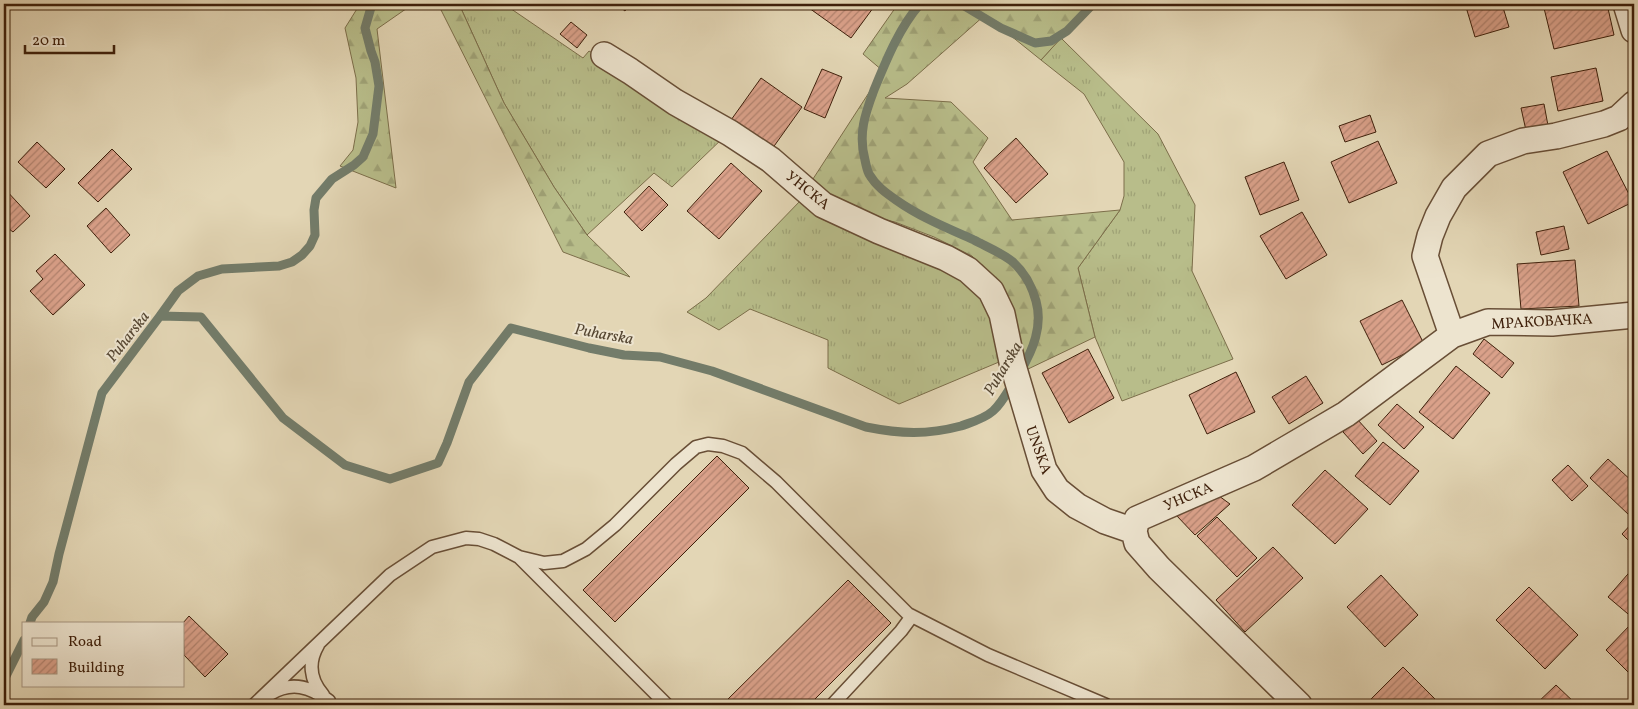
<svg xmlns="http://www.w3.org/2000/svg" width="1638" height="709" font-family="Vollkorn,serif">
	<defs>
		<pattern id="grass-tufts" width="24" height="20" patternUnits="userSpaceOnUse" patternTransform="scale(1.25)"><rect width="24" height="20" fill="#b8bd8a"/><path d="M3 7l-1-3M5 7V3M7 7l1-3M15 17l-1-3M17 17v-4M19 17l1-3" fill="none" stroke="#9fa276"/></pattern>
		<pattern id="forest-firs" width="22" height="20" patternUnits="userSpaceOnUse" patternTransform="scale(1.25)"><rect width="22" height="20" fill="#b8bd8a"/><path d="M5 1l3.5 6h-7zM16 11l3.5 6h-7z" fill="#9fa276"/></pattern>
		<pattern id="building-hatch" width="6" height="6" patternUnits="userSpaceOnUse" patternTransform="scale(1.25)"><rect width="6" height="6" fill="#daa18a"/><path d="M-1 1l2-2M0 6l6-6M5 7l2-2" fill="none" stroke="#b2836f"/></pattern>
	</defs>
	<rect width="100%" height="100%" fill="#e3d6b5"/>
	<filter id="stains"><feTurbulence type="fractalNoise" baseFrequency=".004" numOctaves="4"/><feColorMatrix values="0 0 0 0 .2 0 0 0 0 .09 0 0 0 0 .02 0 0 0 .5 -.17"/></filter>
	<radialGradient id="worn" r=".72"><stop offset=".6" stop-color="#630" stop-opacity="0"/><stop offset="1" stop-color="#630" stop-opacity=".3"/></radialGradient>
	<!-- grass -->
	<path fill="url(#grass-tufts)" stroke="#7c6e4a" d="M459,4H504L583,58L589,51L725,136L672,187L654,173L587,235L554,187L504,103Z
		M1061,38L1158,134L1195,205L1192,271L1233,359L1122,401L1095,337L1078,268L1120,210L1124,196V162L1084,94L1041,60Z
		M802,199L911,251L973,287L990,308L998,329L999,362L899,404L828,368V340L750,309L719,330L687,312L706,298Z"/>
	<!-- forest -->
	<path fill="url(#forest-firs)" stroke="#7c6e4a" d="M360,4H413L377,29L396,188L340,166L353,150L358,122L356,78L345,28Z
		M438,4H459L504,103L554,187L587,235L630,277L563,252Z
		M898,4H1099L1061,38L1041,60L985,15L907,84L885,98L951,102L988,138L973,162L1012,220L1120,210L1078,268L1095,337L1026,370L995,280L972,256L934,237L895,222L863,215L841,205L811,182L883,71L863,54Z"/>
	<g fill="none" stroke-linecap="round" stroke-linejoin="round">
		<!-- stream -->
		<path stroke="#737c6a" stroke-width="9" d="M920,4C899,28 886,61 874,90C865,114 858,134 865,160C866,165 867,170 869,174C876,186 886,193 896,200C920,217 947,228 974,240C987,247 1002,253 1013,262C1025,273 1032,286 1036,301C1043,326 1033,350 1020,372
			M961,4L1001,28L1035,43L1051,41L1067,31L1093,4
			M160,316L178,291L198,276L222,269L279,266L292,262L302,255L310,246L315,235L314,210L316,198L332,179L354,165L363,157L373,134L379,86L375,62L371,51L365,28L372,4
			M30,623L32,617L44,602L53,582L59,554L102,393L160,316L201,317L283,418L345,465L390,479L438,463L447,443L469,382L511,328L589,348L624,355L660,357L712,371L866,427C901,434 927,435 961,426C972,422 984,419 993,411C1001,404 1007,393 1013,383
			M4,680L24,640"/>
	</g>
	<!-- building -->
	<path fill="url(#building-hatch)" stroke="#3f200b" d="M616,4H630L625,11Z
		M649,4H660L657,9Z
		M812,4H876L851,38L809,8Z
		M1477,4H1502L1509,27L1475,37L1466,7Z
		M1543,4H1607L1614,35L1554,49Z
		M571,22L587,35L577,48L560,34Z
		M1596,68L1603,101L1558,111L1551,77Z
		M822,69L842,77L825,118L804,109Z
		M761,78L802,107L772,149L731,120Z
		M1544,104L1549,131L1527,135L1521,108Z
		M1370,115L1376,132L1345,142L1339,126Z
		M1016,138L1048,174L1016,203L984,168Z
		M1378,141L1397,183L1349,203L1331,162Z
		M37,142L65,169L46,188L18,162Z
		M112,149L132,169L98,202L78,183Z
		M1607,151L1633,202L1588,224L1563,172Z
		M1284,162L1299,200L1260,215L1245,177Z
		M731,163L762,191L719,239L687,211Z
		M649,186L668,205L642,231L624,212Z
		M4,188L30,216L13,232L4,225Z
		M106,208L130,235L111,253L87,226Z
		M1302,212L1327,255L1286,279L1260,236Z
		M1564,226L1569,249L1541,255L1536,232Z
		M1633,250H1634V287H1633Z
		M55,254L85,285L53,315L30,291L43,279L36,271Z
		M1575,260L1579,306L1521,309L1517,264Z
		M1402,300L1424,344L1382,365L1360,321Z
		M1484,339L1514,363L1502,378L1473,354Z
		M1088,349L1114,398L1069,423L1042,373Z
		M1456,366L1490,393L1453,439L1419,412Z
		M1236,372L1255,412L1207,434L1189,395Z
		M1306,376L1323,403L1289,424L1272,397Z
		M1397,404L1424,427L1404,449L1378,425Z
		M1357,419L1377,441L1363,454L1343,432Z
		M1383,442L1419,471L1390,505L1355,476Z
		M717,456L749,488L615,622L583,590Z
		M1608,459L1634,483V509L1629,515L1590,478Z
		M1568,465L1588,486L1572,501L1552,480Z
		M1325,470L1368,509L1335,544L1292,505Z
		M1219,496L1230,504L1195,535L1176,515Z
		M1217,517L1257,558L1237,577L1197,536Z
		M1634,521V546L1622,534Z
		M1273,547L1303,578L1245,632L1216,600Z
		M1634,567V619L1608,597Z
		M1381,575L1418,615L1385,647L1347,607Z
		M848,580L891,623L809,705H722Z
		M1529,587L1578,635L1545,669L1496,620Z
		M189,616L228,654L205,677L184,655L183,623Z
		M1632,623L1634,625V678L1606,650Z
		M1403,667L1441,705H1365Z
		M1556,685L1577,705H1535Z"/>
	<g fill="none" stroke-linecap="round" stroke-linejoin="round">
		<defs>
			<path id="lane" d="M519,557L544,563L563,561L586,549L615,525L676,464L696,447L708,444L723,446L742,453L776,482L908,614L988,655L1106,705
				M318,645C308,662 310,680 323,695
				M270,694C291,681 310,686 329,701
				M254,705L390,575L432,547L466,538L479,539L494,544L519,557L667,705
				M832,705L901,631L912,616"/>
			<path id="street" d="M1626,4L1634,30
				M604,55L630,71L675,102L730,133L771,160L823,205L879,231L946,258L968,270L991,291L1002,314L1012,362L1044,470L1057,490L1077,506L1105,521L1134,531
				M1452,335L1425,256L1430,236L1438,216L1454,188L1488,154L1523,141L1556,136L1604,124L1619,118L1634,104
				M1299,705L1159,568L1137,543L1134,531L1137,519L1254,468L1346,414L1452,335L1488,322L1552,323L1634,315"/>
		</defs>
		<!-- lane casing -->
		<use href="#lane" stroke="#684e36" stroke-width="15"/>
		<!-- street casing -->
		<use href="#street" stroke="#684e36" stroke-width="28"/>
		<!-- lane -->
		<use href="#lane" stroke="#ede4cf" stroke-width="12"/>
		<!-- street -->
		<use href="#street" stroke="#ede4cf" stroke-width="25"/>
	</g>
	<g text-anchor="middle" stroke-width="4" stroke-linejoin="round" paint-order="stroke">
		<!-- street labels -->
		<g font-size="15" fill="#3f200b" stroke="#ede4cf">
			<text transform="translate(808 190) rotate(39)" y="5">УНСКА</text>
			<text transform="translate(1542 321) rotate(-3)" y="5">МРАКОВАЧКА</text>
			<text transform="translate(1039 450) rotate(70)" y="5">UNSKA</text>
			<text transform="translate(1188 496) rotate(-23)" y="5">УНСКА</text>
		</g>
		<!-- water labels -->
		<g font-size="16" font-style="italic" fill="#554632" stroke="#ede4cf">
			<text transform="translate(604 333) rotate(10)" y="6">Puharska</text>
			<text transform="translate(127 336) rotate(-52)" y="6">Puharska</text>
			<text transform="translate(1002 368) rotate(-59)" y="6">Puharska</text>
		</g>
	</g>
	<!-- margin -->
	<rect width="1638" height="709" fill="none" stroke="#e3d6b5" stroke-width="20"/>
	<rect x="5" y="5" width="1628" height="699" fill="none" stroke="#3f200b" stroke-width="2.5"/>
	<rect x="10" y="10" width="1618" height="689" fill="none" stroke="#3f200b"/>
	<!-- legend -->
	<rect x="22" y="622" width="162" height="65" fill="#ede4cf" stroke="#a79681"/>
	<rect x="32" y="638" width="25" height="8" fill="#ede4cf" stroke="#a79681"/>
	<text x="68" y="646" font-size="15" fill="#3f200b">Road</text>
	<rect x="32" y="659" width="25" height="15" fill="url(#building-hatch)" stroke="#a79681"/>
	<text x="68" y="672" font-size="15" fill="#3f200b">Building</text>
	<!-- scale -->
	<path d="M25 45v8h89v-8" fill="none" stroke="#3f200b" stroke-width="2.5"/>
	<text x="32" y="45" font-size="15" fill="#3f200b" stroke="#ede4cf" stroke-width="4" paint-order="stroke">20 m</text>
	<rect width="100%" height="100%" filter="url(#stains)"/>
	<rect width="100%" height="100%" fill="url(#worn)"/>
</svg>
